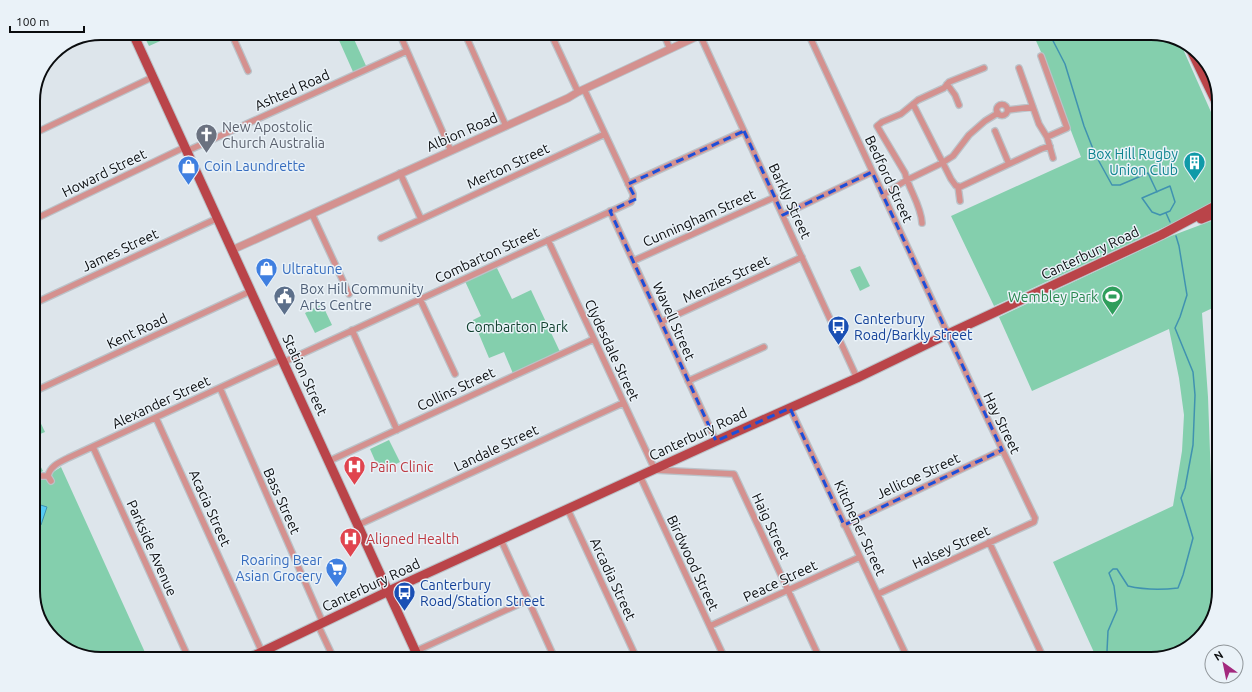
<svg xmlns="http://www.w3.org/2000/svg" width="1252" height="692" font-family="Ubuntu,sans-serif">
	<rect width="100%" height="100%" fill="#dde5eb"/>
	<!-- green -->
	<path fill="#84cfad" d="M1151,33L1179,40L1219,130V202L994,306L951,216L1081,157L1041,52L1033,34Z
		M340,37H353L367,68L354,74L338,38Z
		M145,38H167L149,46Z
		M1219,218V305L1202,313L1208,397L1211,480V622L1185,650L1151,659H1097L1053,562L1173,506L1182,451L1184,415L1179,378L1169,329L1032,391L999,317L1171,236Z
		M495,264L512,299L531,290L561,354L514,376L504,352L489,358L473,320L481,316L464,279Z
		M860,266L870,286L860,291L850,270Z
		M322,304L332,325L315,333L305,313Z
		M33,407L45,432L33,437Z
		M389,440L400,462L380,472L370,449Z
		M36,458L43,471L33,477V459Z
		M61,467L148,659H101L71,652L44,628L33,595V485Z"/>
	<!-- water -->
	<path fill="#57ccf5" stroke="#4092b0" d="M34,503L47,507L41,525L33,522Z"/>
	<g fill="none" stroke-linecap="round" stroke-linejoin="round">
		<!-- stream -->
		<path stroke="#4092b0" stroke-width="1.5" d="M1049,33L1065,64L1084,126L1095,154L1112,185H1120L1148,173L1157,192
			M1170,186L1175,202L1170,211L1160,215L1152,212L1142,198Z
			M1166,213L1170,222
			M1109,659L1107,651L1108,631L1117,610L1114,586L1109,573L1113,569H1117L1128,586C1145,590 1160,590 1178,588L1183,575L1193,538L1181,498L1185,488L1193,445L1195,395L1193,372L1175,328L1180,317L1187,295L1179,246L1176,236"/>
		<defs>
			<path id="minor" d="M664,35L670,49
				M700,35L857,378
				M809,35L978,399L1035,518L1034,522L878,594
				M466,36L506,126
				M552,36L578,92
				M233,37L248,71
				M401,37L451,151
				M1041,56L1067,128L1047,137
				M1019,68L1039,124L1047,137L1053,158
				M947,84L955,95L959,105
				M913,104L951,179L956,186H958L960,201
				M996.5 110a5.5 5.5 0 1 1 11 0a5.5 5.5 0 1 1-11 0Z
				M1008,110L1033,107
				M995,131L1009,164
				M33,134L153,77
				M187,151L407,51
				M400,173L421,219
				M628,184L744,131
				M958,186L960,187L1041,149L1050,146
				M883,195L905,181L942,163L953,156L969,135L985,121L998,113
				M610,211L716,441
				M312,214L349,294
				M783,215L872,172
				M33,220L185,147
				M922,223C921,205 909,190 905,173L877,126L882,122L901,114L918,100L944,88L949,82L984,68
				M381,238L605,134
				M548,240L655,470L734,474L820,659
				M633,261L775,197
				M420,299L455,374
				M33,304L218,218
				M661,322L802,257
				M352,330L397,430
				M284,362L631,202L633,197V194L584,89
				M688,381L764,347
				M220,388L323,623
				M33,392L251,291
				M790,408L908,659
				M156,418L262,652
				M93,447L189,659
				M329,461L594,339
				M48,476C50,466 60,462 68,458L282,359
				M640,476L725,659
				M33,480L40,476H48L51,481
				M568,510L637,659
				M358,525L623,403
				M844,525L1002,450
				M501,540L555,659
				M989,542L1044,659
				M318,625L334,659
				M710,626L860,557
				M416,651L528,600"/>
			<path id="tertiary" d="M232,250L568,98L578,92L700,35"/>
			<path id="primary" d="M135,38L419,659
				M1190,48L1219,108
				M1201,219L1219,212
				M247,659L395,588L716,441L857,378L948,334L1161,235L1219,204"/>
		</defs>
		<!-- minor casing -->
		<use href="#minor" stroke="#bbc2c8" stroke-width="8"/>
		<!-- tertiary casing -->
		<use href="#tertiary" stroke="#bbc2c8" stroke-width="9"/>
		<!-- primary casing -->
		<use href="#primary" stroke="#bbc2c8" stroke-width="11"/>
		<!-- minor -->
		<use href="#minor" stroke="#d4918f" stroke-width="5.5"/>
		<!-- tertiary -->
		<use href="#tertiary" stroke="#d4918f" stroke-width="7"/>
		<!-- primary -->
		<use href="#primary" stroke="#ba4449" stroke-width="9"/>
	</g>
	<!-- marked area -->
	<path fill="none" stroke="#1d4ed8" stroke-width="3" stroke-dasharray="8 5" stroke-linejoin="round" d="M744,131L783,215L872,172L1002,450L844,525L790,408L716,441L610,211L636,199L628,184Z"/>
	<!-- icons -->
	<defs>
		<symbol id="church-pin" viewBox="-11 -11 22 30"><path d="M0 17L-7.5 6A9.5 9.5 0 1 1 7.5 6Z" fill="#6b7280" stroke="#eaf2f8"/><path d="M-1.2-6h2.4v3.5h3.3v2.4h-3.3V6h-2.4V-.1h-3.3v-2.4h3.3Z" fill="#fff"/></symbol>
		<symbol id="building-pin" viewBox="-11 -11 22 30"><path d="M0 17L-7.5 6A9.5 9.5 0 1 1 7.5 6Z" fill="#0f9aa8" stroke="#eaf2f8"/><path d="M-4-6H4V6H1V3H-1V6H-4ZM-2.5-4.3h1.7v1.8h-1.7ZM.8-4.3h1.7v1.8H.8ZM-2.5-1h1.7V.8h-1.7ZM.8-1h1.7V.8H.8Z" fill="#fff"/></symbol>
		<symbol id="shop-pin" viewBox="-11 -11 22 30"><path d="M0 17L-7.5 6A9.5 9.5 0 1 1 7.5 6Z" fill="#3f7fe0" stroke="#eaf2f8"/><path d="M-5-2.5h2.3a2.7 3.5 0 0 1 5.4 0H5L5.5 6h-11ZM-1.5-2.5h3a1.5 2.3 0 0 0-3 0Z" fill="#fff"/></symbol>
		<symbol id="civic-pin" viewBox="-11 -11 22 30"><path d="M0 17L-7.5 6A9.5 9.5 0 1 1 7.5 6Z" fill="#5c6f8a" stroke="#eaf2f8"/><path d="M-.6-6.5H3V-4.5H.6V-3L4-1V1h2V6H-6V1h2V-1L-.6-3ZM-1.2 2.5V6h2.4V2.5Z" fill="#fff"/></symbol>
		<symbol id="stadium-pin" viewBox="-11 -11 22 30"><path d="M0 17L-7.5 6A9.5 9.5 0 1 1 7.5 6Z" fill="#2e9e5b" stroke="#eaf2f8"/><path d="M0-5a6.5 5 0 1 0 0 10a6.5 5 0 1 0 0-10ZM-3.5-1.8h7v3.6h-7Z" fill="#fff"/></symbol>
		<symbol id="bus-pin" viewBox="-11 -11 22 30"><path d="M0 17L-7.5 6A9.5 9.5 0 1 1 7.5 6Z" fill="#1a4fb4" stroke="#eaf2f8"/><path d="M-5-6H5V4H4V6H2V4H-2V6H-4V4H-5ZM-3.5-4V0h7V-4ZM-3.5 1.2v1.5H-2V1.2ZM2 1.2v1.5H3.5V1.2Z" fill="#fff"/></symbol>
		<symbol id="hospital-pin" viewBox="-11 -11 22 30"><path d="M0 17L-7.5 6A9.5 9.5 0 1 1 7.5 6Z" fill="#e0444e" stroke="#eaf2f8"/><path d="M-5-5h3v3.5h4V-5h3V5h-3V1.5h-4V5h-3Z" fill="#fff"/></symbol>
		<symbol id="supermarket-pin" viewBox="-11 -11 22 30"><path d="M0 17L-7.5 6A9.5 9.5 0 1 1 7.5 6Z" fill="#3f7fe0" stroke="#eaf2f8"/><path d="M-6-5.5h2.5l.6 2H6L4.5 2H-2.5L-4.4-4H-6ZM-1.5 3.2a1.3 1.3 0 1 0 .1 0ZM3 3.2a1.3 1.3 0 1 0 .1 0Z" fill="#fff"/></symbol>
	</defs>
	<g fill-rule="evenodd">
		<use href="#church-pin" x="194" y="122" width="25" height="34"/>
		<use href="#building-pin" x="1182" y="150" width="25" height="34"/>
		<use href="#shop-pin" x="176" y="154" width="25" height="34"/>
		<use href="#shop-pin" x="254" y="256" width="25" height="34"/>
		<use href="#civic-pin" x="272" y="284" width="25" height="34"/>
		<use href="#stadium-pin" x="1100" y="284" width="25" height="34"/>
		<use href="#bus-pin" x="826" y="314" width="25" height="34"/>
		<use href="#hospital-pin" x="342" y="454" width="25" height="34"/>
		<use href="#hospital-pin" x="338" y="526" width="25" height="34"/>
		<use href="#supermarket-pin" x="324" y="556" width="25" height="34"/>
		<use href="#bus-pin" x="392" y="580" width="25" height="34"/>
	</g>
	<g text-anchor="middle" stroke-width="3" stroke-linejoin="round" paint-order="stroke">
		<!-- street labels -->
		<g font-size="14" fill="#0a0c0e" stroke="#eaf2f8">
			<text transform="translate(292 90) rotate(-24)" y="5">Ashted Road</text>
			<text transform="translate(462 132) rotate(-24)" y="5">Albion Road</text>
			<text transform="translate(508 166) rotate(-25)" y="5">Merton Street</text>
			<text transform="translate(104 173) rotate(-26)" y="5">Howard Street</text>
			<text transform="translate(889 179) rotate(65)" y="5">Bedford Street</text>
			<text transform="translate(790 201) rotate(65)" y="5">Barkly Street</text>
			<text transform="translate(699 218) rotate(-24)" y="5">Cunningham Street</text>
			<text transform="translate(120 250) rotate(-25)" y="5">James Street</text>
			<text transform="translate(1090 253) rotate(-25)" y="5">Canterbury Road</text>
			<text transform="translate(487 255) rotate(-25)" y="5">Combarton Street</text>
			<text transform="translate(726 279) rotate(-25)" y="5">Menzies Street</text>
			<text transform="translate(674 321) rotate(66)" y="5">Wavell Street</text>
			<text transform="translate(137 331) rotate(-25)" y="5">Kent Road</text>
			<text transform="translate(612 350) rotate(65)" y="5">Clydesdale Street</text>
			<text transform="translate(305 375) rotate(65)" y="5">Station Street</text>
			<text transform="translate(456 389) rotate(-25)" y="5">Collins Street</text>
			<text transform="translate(161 402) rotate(-25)" y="5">Alexander Street</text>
			<text transform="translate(1002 423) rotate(64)" y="5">Hay Street</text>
			<text transform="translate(698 434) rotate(-25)" y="5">Canterbury Road</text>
			<text transform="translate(496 448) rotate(-25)" y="5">Landale Street</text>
			<text transform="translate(918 476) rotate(-25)" y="5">Jellicoe Street</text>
			<text transform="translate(282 501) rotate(66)" y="5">Bass Street</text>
			<text transform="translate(210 508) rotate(66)" y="5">Acacia Street</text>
			<text transform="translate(771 526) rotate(65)" y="5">Haig Street</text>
			<text transform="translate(860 528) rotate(65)" y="5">Kitchener Street</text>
			<text transform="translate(951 547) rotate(-25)" y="5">Halsey Street</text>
			<text transform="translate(152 548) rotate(66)" y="5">Parkside Avenue</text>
			<text transform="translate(693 563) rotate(65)" y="5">Birdwood Street</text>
			<text transform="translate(613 579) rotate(65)" y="5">Arcadia Street</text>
			<text transform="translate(780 581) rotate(-25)" y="5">Peace Street</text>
			<text transform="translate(371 585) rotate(-25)" y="5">Canterbury Road</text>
		</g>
		<!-- worship labels -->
		<g font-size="14" fill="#5b616d" stroke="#eaf2f8" text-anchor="start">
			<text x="222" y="132">New Apostolic<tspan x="222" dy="16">Church Australia</tspan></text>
		</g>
		<!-- culture labels -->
		<g font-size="14" fill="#0d838f" stroke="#eaf2f8" text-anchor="end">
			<text x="1178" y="159">Box Hill Rugby<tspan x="1178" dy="16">Union Club</tspan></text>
		</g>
		<!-- shop labels -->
		<g font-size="14" fill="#366cbe" stroke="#eaf2f8" text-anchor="start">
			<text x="204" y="171">Coin Laundrette</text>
			<text x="282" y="274">Ultratune</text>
			<text x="322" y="565" text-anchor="end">Roaring Bear<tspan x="322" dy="16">Asian Grocery</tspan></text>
		</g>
		<!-- service labels -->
		<g font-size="14" fill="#4e5e75" stroke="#eaf2f8" text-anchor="start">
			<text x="300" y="294">Box Hill Community<tspan x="300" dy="16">Arts Centre</tspan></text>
		</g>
		<!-- leisure labels -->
		<g font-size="14" fill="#27864d" stroke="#eaf2f8" text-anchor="end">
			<text x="1098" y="302">Wembley Park</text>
		</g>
		<!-- transit labels -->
		<g font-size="14" fill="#164399" stroke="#eaf2f8" text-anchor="start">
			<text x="854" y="324">Canterbury<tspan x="854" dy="16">Road/Barkly Street</tspan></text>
			<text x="420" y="590">Canterbury<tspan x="420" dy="16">Road/Station Street</tspan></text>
		</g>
		<!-- park labels -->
		<g font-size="14" fill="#0f3e2c" stroke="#eaf2f8">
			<text x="517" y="332">Combarton Park</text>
		</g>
		<!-- health labels -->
		<g font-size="14" fill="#be3a42" stroke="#eaf2f8" text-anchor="start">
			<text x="370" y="472">Pain Clinic</text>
			<text x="366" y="544">Aligned Health</text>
		</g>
	</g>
	<!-- crop -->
	<path d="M0 0H1252V692H0ZM101 40H1151A61 61 0 0 1 1212 101V591A61 61 0 0 1 1151 652H101A61 61 0 0 1 40 591V101A61 61 0 0 1 101 40Z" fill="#eaf2f8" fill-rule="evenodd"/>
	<path fill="none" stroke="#0a0c0e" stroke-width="2" d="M101 40H1151A61 61 0 0 1 1212 101V591A61 61 0 0 1 1151 652H101A61 61 0 0 1 40 591V101A61 61 0 0 1 101 40Z"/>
	<!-- north arrow -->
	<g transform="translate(1224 664) rotate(327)"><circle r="19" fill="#eaf2f8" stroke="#90969a"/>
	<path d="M0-3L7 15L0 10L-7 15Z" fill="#a3297e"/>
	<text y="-6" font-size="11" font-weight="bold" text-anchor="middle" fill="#0a0c0e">N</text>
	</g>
	<!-- scale -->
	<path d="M10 26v6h74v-6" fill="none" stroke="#0a0c0e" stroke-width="2"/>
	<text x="16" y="26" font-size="12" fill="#0a0c0e" stroke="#eaf2f8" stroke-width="3" paint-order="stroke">100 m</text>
</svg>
